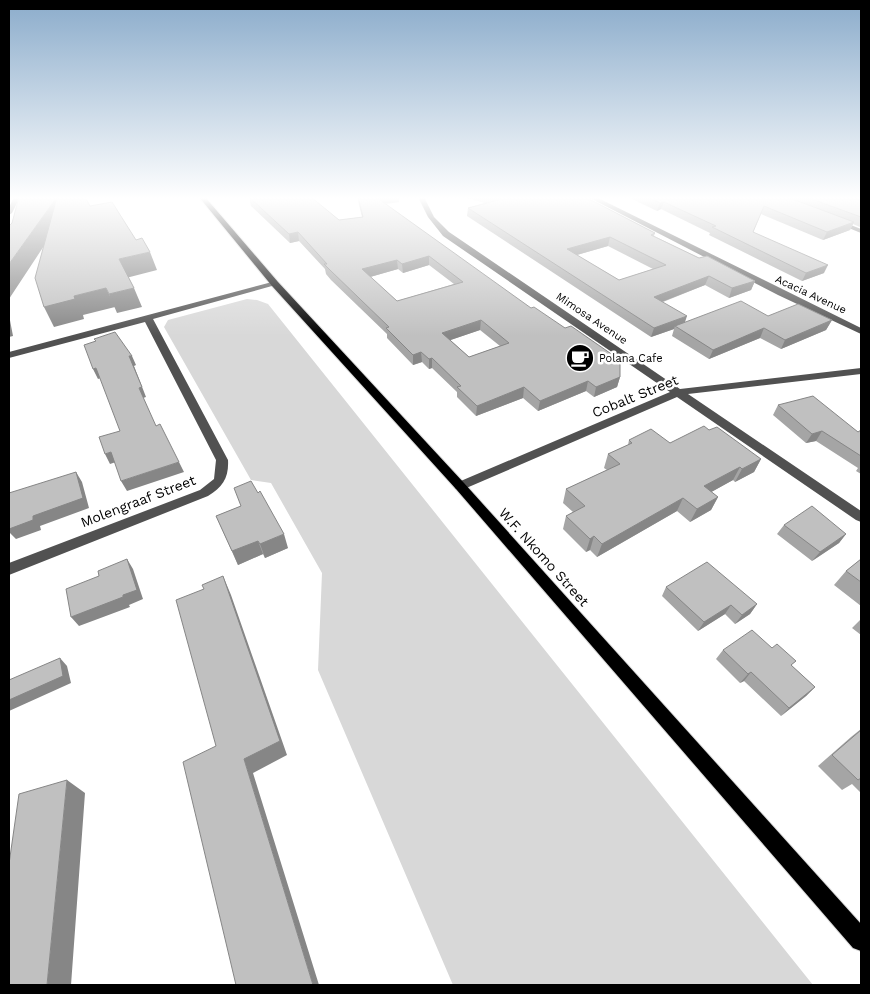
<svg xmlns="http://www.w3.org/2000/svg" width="870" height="994" font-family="'Work Sans',sans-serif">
	<rect width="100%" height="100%" fill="#fff"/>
	<!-- green -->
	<path fill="#d8d8d8" d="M247,299L257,300L268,304L813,985H453L318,670L322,573L271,483L251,480L164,327L168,320Z"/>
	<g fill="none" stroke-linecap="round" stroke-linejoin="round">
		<defs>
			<path id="major" d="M199,197H205L278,282L464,483L861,924V951L853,948L456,489L272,286Z"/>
		</defs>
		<!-- major casing -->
		<use href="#major" stroke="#dbdbdb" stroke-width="2"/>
		<!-- minor -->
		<path fill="#515151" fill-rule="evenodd" d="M14,197H20L12,213L9,215V207Z
			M418,197H424L434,217L449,232L680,389L861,368V374L688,394L861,511V522L856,520L677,397L464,489H456L454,486L456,483L670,392L443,236L428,217Z
			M588,197H596L861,328V334L778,295Z
			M834,220H838L861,229V233L834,222Z
			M272,282L279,284L153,319L228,460C229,477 223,487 208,496L9,575V563L200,490L214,479L216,460L145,322L9,358V352Z"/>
		<!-- major -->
		<use href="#major" fill="#000" fill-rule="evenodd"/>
	</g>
	<!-- wall -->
	<path fill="#a5a5a5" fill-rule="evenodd" d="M249,197L339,220L362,217L357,197H399V202L386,204L620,377L617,387L594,397L586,391L538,411L523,398L476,416L457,397V392L432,368L429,369L422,362L413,365L387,338V334L331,280L326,274L325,269L299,241L290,243L251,206ZM429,265L454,284L397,301L370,277L398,269L403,273ZM480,330L500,346L469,357L450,340Z
		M463,197H592L591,200L655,233L654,236L699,258L755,281L751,290L729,298L705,285L663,302L685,323L768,316L832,320L826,330L781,349L760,338L709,359L672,336L674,329L651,337L467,216L468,208L485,203ZM608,246L653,269L619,280L577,255Z
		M628,197H861V226L860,227L853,224L850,230L823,240L761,214L753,232L824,273L802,281L709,235L710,233L661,209L657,211Z
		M778,405L858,432L861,430V474L856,471L858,468L816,441L806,443L773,415Z
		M709,430L761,459L754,472L735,482L733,480L711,492L718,497L711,510L690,522L677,511L597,557L590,550L586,552L563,529L566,516L573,512L563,503L566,489L607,470L604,468L608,454L628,445L629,440L670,443Z
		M241,506L288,548L265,558L263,554L238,565L216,516Z
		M784,525L846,534L839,543L812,561L777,534Z
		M861,559V606L834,585L846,571Z
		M666,587L757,604L750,614L735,624L725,614L698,631L662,596Z
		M861,619V635L852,628Z
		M772,648L796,661L791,665L815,687L806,696L781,716L744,681L740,683L716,659L723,650Z
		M861,729V793L852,784L842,790L818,766L851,737Z"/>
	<!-- shaded-wall -->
	<path fill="#868686" d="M57,197L65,214L9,299V264Z
		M375,197H399V202L376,204Z
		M664,202L661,209L657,211L660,203Z
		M854,222L850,230L823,240L827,232Z
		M298,232L299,241L290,243L289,234Z
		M610,237L608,246L566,258L567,249Z
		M150,252L157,270L126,278L119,259Z
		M429,256V265L403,273L402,264Z
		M397,260L398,269L363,279L362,269Z
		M828,265L824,273L802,281L806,273Z
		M709,276L705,285L651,306L654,297Z
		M755,281L751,290L729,298L732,288Z
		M106,288L115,307L83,315L84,319L54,327L44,307L74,296Z
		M134,288L142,307L117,313L109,294Z
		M9,315L13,336L9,337Z
		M687,316L684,325L675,326L674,329L651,337L654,328Z
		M481,320L480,330L442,343V333Z
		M832,320L826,330L781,349L785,340Z
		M764,328L760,338L709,359L713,350Z
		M421,352L422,362L413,365V355Z
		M129,356H132L136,365L134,366L146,397L143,398L139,388Z
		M432,358V368L429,369V359Z
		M96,368L101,378L98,379L93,369Z
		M620,377L617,387L594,397L596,387Z
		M588,381L586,391L538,411L540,401Z
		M524,387L523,398L476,416L477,406Z
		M822,431L816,441L806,443L812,434Z
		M111,452L116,462L110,464L105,454Z
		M761,459L754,472L735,482L742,469Z
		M179,462L184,472L127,491L121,481Z
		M740,467L733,480L697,500L704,486Z
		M76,472L82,482L89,508L40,526L41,530L16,539L10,533H9V526L33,516Z
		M718,497L711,510L690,522L697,509Z
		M683,498L677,511L597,557L602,544Z
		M284,534L288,548L265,558L260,544Z
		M846,534L839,543L812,561L820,552Z
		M594,536L590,550L586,552L590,539Z
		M258,541L263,554L238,565L232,551Z
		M127,559L133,569L143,599L129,605L130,607L79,626L71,617L123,595Z
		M223,576L231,595L287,755L253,773L319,985H313L244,759Z
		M757,604L750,614L735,624L742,615Z
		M731,605L725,614L698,631L704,622Z
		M60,658L67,666L71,683L9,711V700Z
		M751,672L744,681L740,683L748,674Z
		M815,687L806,696L781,716L789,708Z
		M67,780L85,793L71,985H47Z"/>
	<!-- building -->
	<path fill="#c0c0c0" stroke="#868686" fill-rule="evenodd" d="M19,197H85L90,206L112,202L136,240L142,238L150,252L119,259L134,288L109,294L106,288L74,296L75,299L44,307L35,278L57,197L9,264V226L12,223Z
		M249,197H311L339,220L363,217L358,197H376L531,308L534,307L565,328L571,326L620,360V377L596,387L588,381L540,401L524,387L477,406L457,387L461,386L432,358L429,359L421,352L413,355L386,328L389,327L330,270L324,264H327L298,232L289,234ZM429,256L463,282L397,301L362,269L397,260L402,264ZM481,320L509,343L469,357L442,333Z
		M492,197H590L589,199L655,233L651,235L699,258L707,256L755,281L732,288L709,276L654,297L687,316L654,328L468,208L502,199ZM610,237L666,265L619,280L567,249Z
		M647,197H787L854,222L827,232L764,206L753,232L828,265L806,273L712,227L716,226L664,202L660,203Z
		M806,197H861V217Z
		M741,301L768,316L798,304L832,320L785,340L764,328L713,350L675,326Z
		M115,332L132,356H129L142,387L139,388L156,426L160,424L179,462L121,481L111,452L105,454L99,437L120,431L96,368L93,369L84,345L96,341L94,339Z
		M813,396L858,432L861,430V456L822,431L812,434L778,405Z
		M704,426L709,430L717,427L761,459L742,469L740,467L704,486L718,497L697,509L683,498L602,544L594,536L590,539L566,516L585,506L566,489L620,464L608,454L632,443L629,440L651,429L670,443Z
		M76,472L83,498L33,516V520L9,529V493Z
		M251,481L258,493L260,491L284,534L260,544L258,541L232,551L216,516L241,506L234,488Z
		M812,506L846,534L820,552L784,525Z
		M127,559L137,590L123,595V597L71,617L66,589L99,576L98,571Z
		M861,559V582L846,571Z
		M707,562L757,604L742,615L731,605L704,622L666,587Z
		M223,576L280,741L244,759L313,985H236L183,762L216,746L176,600L204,589L202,585Z
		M752,630L772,648L777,644L796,661L791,665L815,687L789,708L751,672L748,674L723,650Z
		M60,658L63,676L9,700V680Z
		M861,730V778L858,780L832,755Z
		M67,780L47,985H9V864L19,794Z"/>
	<!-- sky -->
	<linearGradient id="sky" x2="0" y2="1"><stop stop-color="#8baccb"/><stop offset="0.59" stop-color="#fff"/><stop offset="1" stop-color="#fff" stop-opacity="0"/></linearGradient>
	<rect width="870" height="336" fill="url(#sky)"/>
	<!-- icons -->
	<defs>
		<symbol id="cafe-disc" viewBox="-11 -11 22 22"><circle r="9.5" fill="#000" stroke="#fff"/><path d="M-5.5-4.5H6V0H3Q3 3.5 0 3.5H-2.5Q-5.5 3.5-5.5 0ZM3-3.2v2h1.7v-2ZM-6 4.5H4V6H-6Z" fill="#fff"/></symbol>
	</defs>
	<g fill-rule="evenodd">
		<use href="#cafe-disc" x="564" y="342" width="32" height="32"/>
	</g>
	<g text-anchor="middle" stroke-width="5" stroke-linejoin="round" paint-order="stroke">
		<!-- far-street labels -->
		<g font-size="11" fill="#000" stroke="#fff">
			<text transform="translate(811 294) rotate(25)" y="4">Acacia Avenue</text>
			<text transform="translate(592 318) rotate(34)" y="4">Mimosa Avenue</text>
		</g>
		<!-- far-poi labels -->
		<g font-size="11" fill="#000" stroke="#fff" text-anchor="start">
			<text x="599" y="362">Polana Cafe</text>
		</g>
		<!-- street labels -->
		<g font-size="14" fill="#000" stroke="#fff">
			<text transform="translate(635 396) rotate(-22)" y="5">Cobalt Street</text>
			<text transform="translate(138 501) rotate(-21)" y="5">Molengraaf Street</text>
			<text transform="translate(544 557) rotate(48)" y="5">W.F. Nkomo Street</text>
		</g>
	</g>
	<!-- border -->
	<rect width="870" height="994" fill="none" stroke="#000000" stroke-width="20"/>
</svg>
